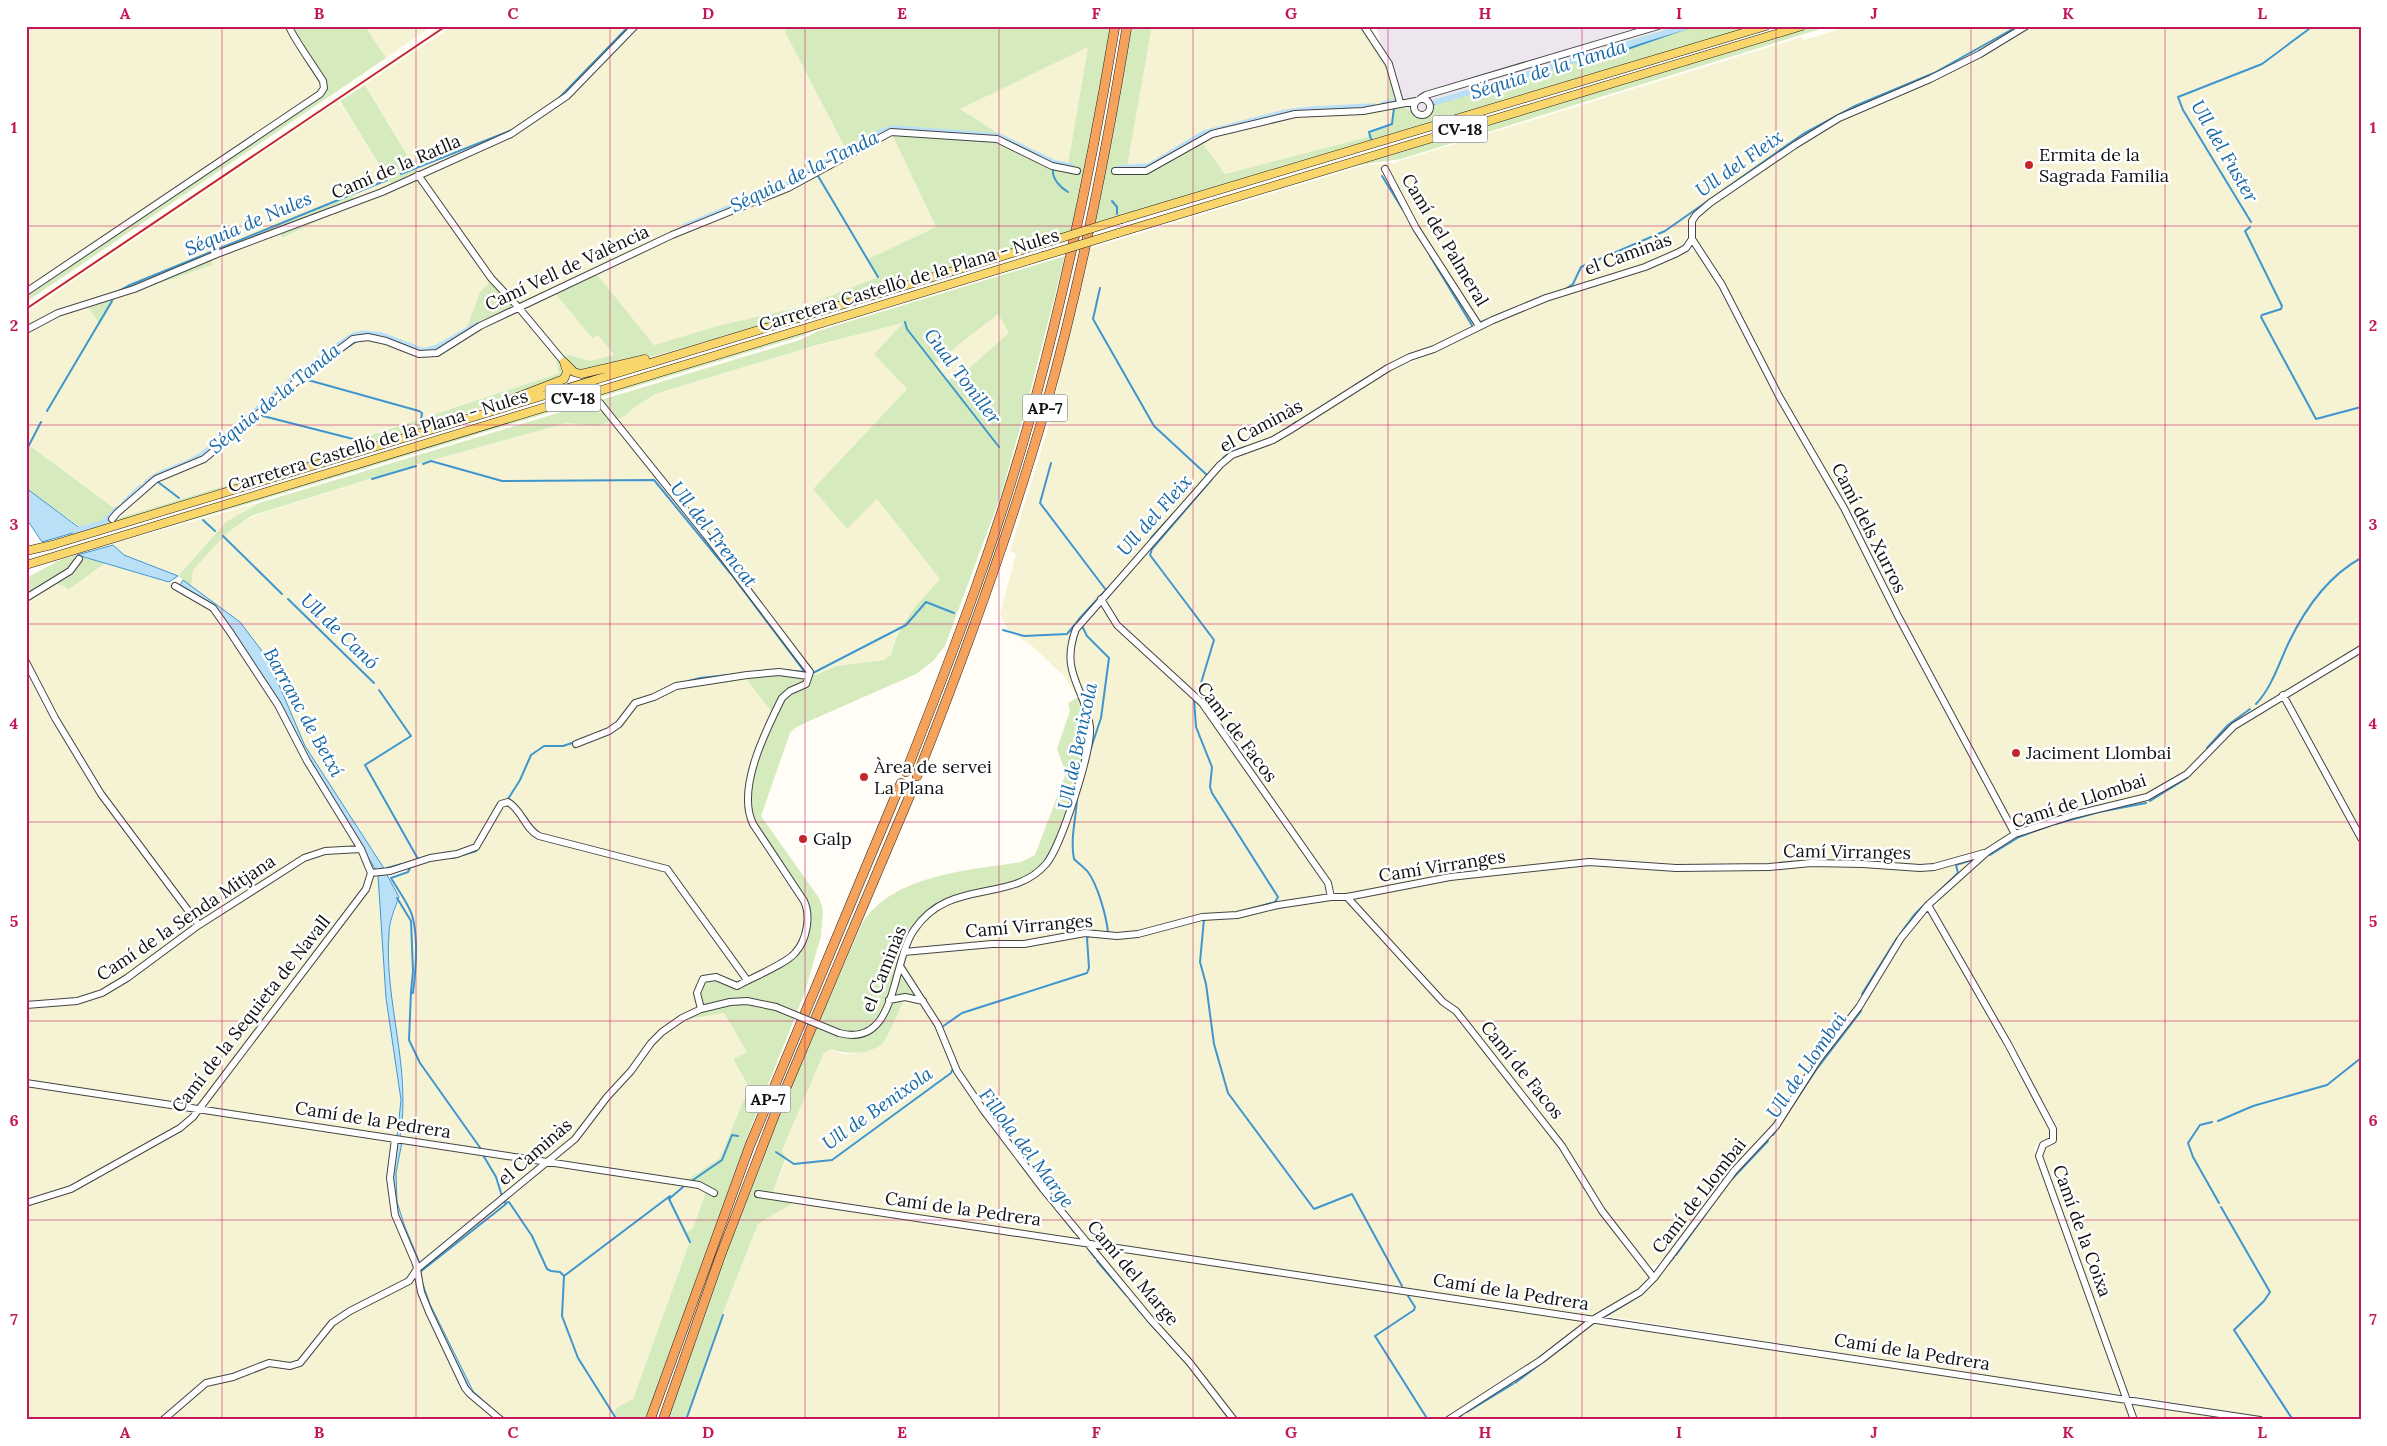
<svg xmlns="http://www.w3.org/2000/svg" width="2387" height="1446" font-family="Lora,serif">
	<rect width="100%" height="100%" fill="#fffdf5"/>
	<!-- industrial -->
	<path fill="#eee6ef" d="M1376,26H1677L1436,99L1430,112L1421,117L1400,106Z"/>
	<!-- farmland -->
	<path fill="#f6f3d4" d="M26,26H285L320,81L321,88L26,289Z
		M365,26H432L386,58Z
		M453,26H787L785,32L848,155L891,132L936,227L868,259L879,277L827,298L739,323L714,327L654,345L595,272L554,291L592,338L598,335L614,355L590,361L570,355L559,356L561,358L556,363L559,373L375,434L363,438L361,444L116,519L118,511L30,446L26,453V334L60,315L88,307L100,325L116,298L213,265L210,257L279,231L282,238L334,213L422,180L365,84Z
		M1152,26H1358L1389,74V99L1384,102L1383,108L1394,105L1390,123L1367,131L1368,137L1225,174L1200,140L1154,168L1126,171Z
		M1851,26H2017L1999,37L2001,39L1935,73L1853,108L1794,141L1695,211L1691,215L1688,225L1687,237L1679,249L1647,264L1483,322L1479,321L1456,288L1389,173L1416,228L1479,326L1410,357L1290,430L1232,455L1101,599L1110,616L1194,695L1327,883L1331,897L1347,898L1456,1012L1536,1112L1601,1211L1653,1278L1639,1291L1594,1319L2127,1401L2134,1420H686L722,1315L758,1224L798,1200L772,1195L785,1163L786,1156L782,1150L824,1053L830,1049L844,1054L859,1053L879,1045L887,1038L905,997L900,966L912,932L933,910L1055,850L1080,696L1078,697L1063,675L1032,646L1008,630L1000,614L1016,554L1010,551L1049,425L1088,249L1349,170L1366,165L1393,163L1802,37L1804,40Z
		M2026,26H2361V649L2234,726L2199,762L2157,792L2016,834L1769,375L1693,239V221L1696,215L1839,119L1931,79Z
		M1088,47L1067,170L1004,141L1001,135L959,109Z
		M339,101L393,187L355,201L352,195L121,290L65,311L26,330V313Z
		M1685,251L1700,252L1721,290L1730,310L1842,510L1899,624L2010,830L2008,834L1986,849L1957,859L1920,867L1683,865L1588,859L1441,875L1380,888L1346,893L1336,892L1201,699L1115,620L1106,601L1210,480L1226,463L1239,454L1273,443L1388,371L1439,351L1484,326L1540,304L1627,276Z
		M998,314L1010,333L960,375L957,374L947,382L933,364Z
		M903,323L874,354L907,389L813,489L847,529L877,499L940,579L905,619L894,641L891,655L884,660L836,666L809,676H744L774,715L749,811L804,901L808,918L794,953L681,1021L724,1013L747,1052L733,1059L749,1087L720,1158L684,1182L707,1190L693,1228L686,1233L690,1241L633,1399L616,1408L613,1420H505L473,1390L436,1318L422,1281L420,1263L404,1227L397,1202L396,1173L402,1142L401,1137L404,1101V1083L391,998L389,933L399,897L390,878L406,872L407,868L385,871L305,746L268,659L240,622L191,586L193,570L227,533L251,517L418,464L567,423L595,426L614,421L655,394L822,344Z
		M258,503L226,522L178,576L124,555L112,544Z
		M107,563L179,585L214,608L378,873L386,998L401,1100L393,1194L425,1297L457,1365L473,1393L502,1420H26V1006L77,1002L101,992L77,1001L26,1005V601L56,584L64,586L68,590Z
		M2361,653V834L2288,695Z
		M2283,699L2361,844V1420H2280L2128,1395L2041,1154L2055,1130L1934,911L1942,896L1990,853L2020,835L2049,825L2100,810L2142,802L2157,796L2187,776L2236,727Z
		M1977,858L1920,909L1892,948L1849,1014L1813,1062L1774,1125L1719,1184L1663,1261L1653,1266L1643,1262L1606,1211L1563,1143L1494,1056L1354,901L1358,898L1449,879L1597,864L1676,871L1859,866L1935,869Z
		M1930,914L2051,1130L2048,1139L2039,1143L2034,1148L2122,1394L2074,1389L1605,1316L1640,1294L1737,1171L1778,1128L1809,1078L1860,1011L1897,948L1918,920Z
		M2129,1401L2255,1420H2136Z"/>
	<!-- green -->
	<path fill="#d5ebbd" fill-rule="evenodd" d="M285,26H365L386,58L26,302V289L321,88L320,81Z
		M787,26H1111L1074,231L756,327L605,370L574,371L538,389L371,445L86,531L26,488V453L30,446L118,511L113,519H116L361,444L363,438L375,434L559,373L556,363L561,358L559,356L570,355L590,361L614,355L598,335L592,338L554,292L595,272L654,345L714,327L808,305L878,277L868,259L936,227L891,132L848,154L785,32ZM1088,47L1067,170L1004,141L1001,135L960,109Z
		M1131,26H1152L1126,172H1146L1200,140L1225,174L1368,137L1367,132L1390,124L1394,105L1383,108L1384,102L1389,99V74L1358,26H1363L1386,60L1403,106L1421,117L1430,112L1436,99L1677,26H1756L1093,225Z
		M1811,26H1830L1401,159L1359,165L1089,246Z
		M365,85L422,180L334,213L282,238L279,230L210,257L213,265L116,298L100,325L88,307L60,315L26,334V330L58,313L121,290L337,201L352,195L355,201L393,187L340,101Z
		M1065,251L817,329L802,336L251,503L110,543Z
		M1065,256L1028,400L1001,495L945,646L933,661L916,674L807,722L795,728L790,733L761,816L819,898L823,909L821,936L805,992L751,1127L647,1420H613L616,1408L633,1399L690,1241L686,1233L693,1228L706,1192L707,1189L684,1182L720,1158L749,1087L733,1059L747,1052L724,1013L678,1021L701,1008L698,988L709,977L737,986L782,962L799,948L809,911L753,824L748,787L774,715L744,676L779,673L815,675L836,666L884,660L891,655C899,621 918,604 940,579L877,499L847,529L813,489L907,389L874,354L903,323L817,345L655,394L632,409L625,416L614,421L595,426L567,423L418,464L251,516L227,533L193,570L191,586L178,576L226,522L259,503L800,340L818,331ZM998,314L1009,333L961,375L958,374L947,381L934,364Z
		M492,280L519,308L464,335L480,292Z
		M76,555L106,563L68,590L64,586L56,584L26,602V587L30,576L60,560Z
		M1080,696L1085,708L1089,738L1069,810L1047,863L1025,879L966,894L919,921L900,966L922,1000L905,997C899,1010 894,1024 887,1037C876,1056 848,1055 830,1049L824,1053L782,1150L786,1157L772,1195L798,1200L758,1224L722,1315L686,1420H666L702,1316L788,1089L862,924C891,875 969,870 1021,862L1035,855L1066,773L1057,749L1070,711L1068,703Z"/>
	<!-- water -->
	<path fill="#b9e0f7" stroke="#3f96cf" d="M26,488L81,529L83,530L42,542L26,518Z
		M113,545L124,555L178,576L169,582L77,555Z
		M183,580L240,622L268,659L305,746L385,870L377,871L374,867L221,616L180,585Z
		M386,873L399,897C395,908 389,922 389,934C384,1002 412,1069 400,1137L397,1138L401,1100L386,998L378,875Z
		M397,1140L402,1142L396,1173L397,1202L405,1227L420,1263L422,1281L430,1304L473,1391L505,1420H502L469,1388L428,1306L397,1215L392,1181Z"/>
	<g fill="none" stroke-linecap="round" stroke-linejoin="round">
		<!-- stream -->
		<path stroke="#3f96cf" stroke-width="2" d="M559,98L629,26
			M1434,104L1577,61L1616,53L1693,26
			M1371,139L1369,132L1392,124L1394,108
			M1053,170C1052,179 1061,188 1068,192
			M401,174L512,130
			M818,176L878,277
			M1382,176L1403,210
			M1112,201L1117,207V214
			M2251,222L2183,110L2178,97L2262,64L2313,26
			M2250,227L2245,231L2282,306L2281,309L2262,315L2261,317L2316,419L2361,407
			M1430,256L1473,327
			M1100,288L1093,319L1154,426L1207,475
			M1567,288L1573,284L1581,267L1665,231L1803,134L1855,106L1934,73L2018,26
			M119,291L130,285L387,180
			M905,322L907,329L999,447
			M1481,322L1544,296
			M336,355L357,341
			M309,376L308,380L419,411L422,413L421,420
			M1355,385L1377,372
			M47,411L112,301
			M263,416L361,441V444
			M1281,432L1296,422
			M26,451L41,422
			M1223,458L1230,452L1245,447
			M1051,463L1040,503L1106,590
			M423,464L431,461L502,481L654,480L731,574L804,671
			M372,479L416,466
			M158,482L179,498
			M203,520L215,531
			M223,536L282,594
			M1151,538L1185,501
			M288,599L374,683
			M1079,619L1105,591
			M1082,626L1087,636L1109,658L1101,718L1090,751
			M1003,630L1024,636L1067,634L1082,616
			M781,670L805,672
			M811,674L906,625L926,602L954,613
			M689,681L700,678L729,675
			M379,690L411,736L365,765L418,859L416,860
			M1198,693L1214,640L1150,555L1152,549L1212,479
			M1194,699L1196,727L1212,767L1210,787L1212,793L1278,897L1275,902L1255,908
			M2256,704C2272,687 2279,663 2289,642C2305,609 2328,576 2361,558
			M2207,748L2228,725L2250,709
			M508,799L520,780L531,755L544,746H563L575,742
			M1077,799C1076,819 1070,838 1074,859C1078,863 1084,867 1088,872C1098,886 1106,915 1108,932
			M2150,801L2187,778
			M2056,824L2099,812L2146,803
			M1990,855L2019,837L2049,826
			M453,858L476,851L486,836
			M387,868L402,864
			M410,868L408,872L391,878C398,890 408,903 412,915C419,938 416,969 413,993L411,992L409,1040L420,1063L481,1149
			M1936,894L1958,873L1956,865L1972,860
			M397,898L411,921L413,971L411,991
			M1204,919L1200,962L1206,984L1214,1044L1228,1093L1314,1209L1352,1194L1402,1286
			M1900,934L1914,915L1927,902
			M1862,994L1897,938
			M942,1027L962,1013L1087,973L1089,968L1087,938L1089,936
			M2218,1121L2253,1106L2327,1085L2361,1058
			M2212,1122L2200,1125L2188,1143L2193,1157L2219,1203
			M1773,1135L1816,1070L1861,1011
			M776,1152L794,1164L832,1160L951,1073L953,1068
			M483,1155L496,1177L502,1196
			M1020,1163L1074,1232
			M1732,1179L1768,1141
			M693,1180L722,1160L732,1135L738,1136
			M683,1187L669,1199L690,1242
			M505,1203L509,1202L532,1236L547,1269L551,1271L560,1272L564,1276
			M2221,1207L2270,1292L2264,1301L2234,1330L2293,1420
			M1086,1246L1095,1258
			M1676,1255L1705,1215
			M1097,1261L1127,1296
			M420,1272L506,1204
			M1643,1293L1674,1257
			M1408,1296L1415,1307L1414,1310L1375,1336L1428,1420
			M1130,1300L1156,1330
			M1606,1316L1639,1296
			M1515,1383L1571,1341
			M1217,1403L1230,1420
			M1467,1412L1513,1384
			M617,1420L578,1358L562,1316L564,1276L670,1196
			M686,1420L723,1315
			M1455,1420L1462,1415"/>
		<!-- canal -->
		<path stroke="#b9e0f7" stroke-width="5.5" d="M1436,102L1688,26
			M1383,104L1398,101
			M1119,168L1149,166L1204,133L1286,112L1313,109L1374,106
			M685,226L785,185L883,131L895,128L999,136L1055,163L1071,166
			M146,483C163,468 187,467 204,453C254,415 299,369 352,336L363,333L382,335L424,351L438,347L476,325
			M124,503L141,487
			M75,531L103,523L117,509"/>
		<defs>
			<path id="minor" d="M1364,26L1389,64L1400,102
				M1421,98L1426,95L1658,26
				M1414 107a8 8 0 1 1 16 0a8 8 0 1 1-16 0Z
				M1385,169L1416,228L1479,326
				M1115,171H1146L1212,134L1295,114L1363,111L1416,101
				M418,175L491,278L519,308L564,362
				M1692,239L1722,285L1779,396L1844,508L1898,616L2015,834
				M26,292L320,94L324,88L323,81C317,71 290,33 289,26
				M26,330L58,313L134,289L217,254L382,192L511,134L567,96L635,26
				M600,403L706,535L810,672L806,684L790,691L782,698C766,730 736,789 753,824L804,901C811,916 807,940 795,953C786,964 751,978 737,986L716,977L703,979L697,993L701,1009
				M112,519L117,513L156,479L204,459L296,382L353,339L368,337L386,341L419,354L437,353L480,326L672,235L788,188L891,132L997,139L1052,166L1077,171
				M175,586L213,608L230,632L278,705L307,761L361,849L371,873
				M26,598L70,571L79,559
				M1101,599L1117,625L1202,703L1328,883L1331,897
				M26,662L55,718L101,794L199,925
				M2283,695L2361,838
				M576,744L609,731L619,724L635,703L654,697L676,686L747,675L779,672L808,676
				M371,873L390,871L430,858L457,854L476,847L501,804L508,802C522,810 525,829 539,836L667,869L747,980
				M1347,897L1443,1002L1456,1011L1562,1146L1602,1211L1654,1278
				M1928,905L2008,1044L2053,1129V1140L2043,1145L2039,1156L2134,1420
				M904,952L992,944H1024L1085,933L1117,936L1138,934L1202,917L1237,915L1278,905L1331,897H1347L1450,877L1589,862L1676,868L1769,867L1811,863L1863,864L1920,868L1934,867L1984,853
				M900,966L938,1025L957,1071L984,1111L1043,1189L1151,1320L1190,1363L1234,1420
				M889,1000L905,997L923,1001
				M26,1005L77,1001L102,993L127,978L196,927L304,858L325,851L361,849
				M839,1033C898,1049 891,963 914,930C949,877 1012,904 1046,864C1061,847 1092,750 1090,727C1086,688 1059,674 1076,629L1220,465L1232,455L1273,440L1290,430L1388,368L1410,357L1434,349L1493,320L1546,298L1645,267L1677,253L1686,248L1692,239V221L1696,215L1710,203L1795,145L1839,118L1930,79L1980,54L2026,26
				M26,1083L699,1185L714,1193
				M395,1139L390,1178L395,1215L416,1264L421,1292L429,1312L465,1388L470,1394L501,1420
				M758,1194L2260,1420
				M26,1203L71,1189L180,1128L193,1117L366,889L371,873
				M163,1420L206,1383L233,1377L269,1363L290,1366L300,1363L332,1323L350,1311L409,1281L417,1269L575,1139L607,1097L631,1071L651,1043L662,1032L682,1018L701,1009L730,1002L747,1001L776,1007
				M1448,1420L1541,1360L1594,1319L1640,1292L1654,1278L1734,1171L1776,1126L1818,1060L1859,1007L1901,938L1928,905L1987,852L2015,834L2073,815L2147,797L2187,774L2234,726L2361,649"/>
			<path id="major" d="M1122,219L1766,26
				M1118,233L1802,26
				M565,363L574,372L581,374L645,359
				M502,403L564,379L567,372L564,362
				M26,551L52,545L1045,243
				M26,565L1043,256"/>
			<path id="highway" d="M906,772C954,650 1001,527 1035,400C1068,277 1094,152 1115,26
				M917,776C965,655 1010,532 1046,406C1081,281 1106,154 1127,26
				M650,1420L750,1145L901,783
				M663,1420L720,1257L775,1114L913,788"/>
		</defs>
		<!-- minor casing -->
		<use href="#minor" stroke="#444" stroke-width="8"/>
		<!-- major casing -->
		<use href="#major" stroke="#222" stroke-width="9"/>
		<!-- highway casing -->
		<use href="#highway" stroke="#222" stroke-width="10"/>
		<!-- minor -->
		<use href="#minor" stroke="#fff" stroke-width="6"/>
		<!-- major -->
		<use href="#major" stroke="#f9d66b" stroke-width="8"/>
		<!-- highway -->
		<use href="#highway" stroke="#f5a25d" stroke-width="9"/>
		<!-- rail -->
		<path stroke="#c4262e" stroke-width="2" d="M26,309L446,26"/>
		<defs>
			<path id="minor-bridge" d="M776,1007L839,1033"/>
			<path id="major-bridge" d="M1045,243L1122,219
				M1043,256L1118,233"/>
		</defs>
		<!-- minor-bridge casing -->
		<use href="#minor-bridge" stroke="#444" stroke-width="8" stroke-linecap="butt"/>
		<!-- major-bridge casing -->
		<use href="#major-bridge" stroke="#222" stroke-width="9" stroke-linecap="butt"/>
		<!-- minor-bridge -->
		<use href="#minor-bridge" stroke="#fff" stroke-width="6"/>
		<!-- major-bridge -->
		<use href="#major-bridge" stroke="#f9d66b" stroke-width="8"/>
	</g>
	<!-- grid -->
	<path fill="none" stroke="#c2185b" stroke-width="1" stroke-opacity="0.55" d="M222,26V1420M416,26V1420M610,26V1420M805,26V1420M999,26V1420M1193,26V1420M1388,26V1420M1582,26V1420M1776,26V1420M1971,26V1420M2165,26V1420M26,226H2361M26,425H2361M26,624H2361M26,822H2361M26,1021H2361M26,1220H2361"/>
	<!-- markers -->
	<g fill="#c4262e" stroke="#fff" stroke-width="2">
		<circle cx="2029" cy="165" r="5"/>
		<circle cx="2016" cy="753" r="5"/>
		<circle cx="864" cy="777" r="5"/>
		<circle cx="803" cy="839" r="5"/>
	</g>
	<g text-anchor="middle" stroke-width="5" stroke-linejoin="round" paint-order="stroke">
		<!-- shield labels -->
		<g fill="#fff" stroke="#585858" stroke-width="1">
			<rect x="1432.5" y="115.5" width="55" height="27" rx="4"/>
			<rect x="545.5" y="384.5" width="55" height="27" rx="4"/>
			<rect x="1022.5" y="394.5" width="45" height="27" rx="4"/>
			<rect x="745.5" y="1085.5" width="45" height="27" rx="4"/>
		</g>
		<g font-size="16" font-weight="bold" fill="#111">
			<text x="1460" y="135">CV-18</text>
			<text x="573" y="404">CV-18</text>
			<text x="1045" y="414">AP-7</text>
			<text x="768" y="1105">AP-7</text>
		</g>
		<!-- poi labels -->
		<g font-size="18" fill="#111" stroke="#fff" text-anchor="start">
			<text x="2039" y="161">Ermita de la<tspan x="2039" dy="21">Sagrada Familia</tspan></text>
			<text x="2026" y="759">Jaciment Llombai</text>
			<text x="874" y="773">Àrea de servei<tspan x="874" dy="21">La Plana</tspan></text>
			<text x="813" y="845">Galp</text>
		</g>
		<!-- street labels -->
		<g font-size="18" fill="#111" stroke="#fff">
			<text transform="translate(396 167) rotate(-23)" y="6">Camí de la Ratlla</text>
			<text transform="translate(1445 240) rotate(59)" y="6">Camí del Palmeral</text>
			<text transform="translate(1628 254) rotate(-20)" y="6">el Caminàs</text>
			<text transform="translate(567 268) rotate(-25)" y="6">Camí Vell de València</text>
			<text transform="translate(909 280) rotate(-17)" y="6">Carretera Castelló de la Plana - Nules</text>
			<text transform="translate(1261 426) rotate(-28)" y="6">el Caminàs</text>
			<text transform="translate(378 441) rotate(-17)" y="6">Carretera Castelló de la Plana - Nules</text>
			<text transform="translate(1869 528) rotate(63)" y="6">Camí dels Xurros</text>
			<text transform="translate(1237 732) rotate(53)" y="6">Camí de Facos</text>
			<text transform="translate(2079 801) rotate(-18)" y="6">Camí de Llombai</text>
			<text transform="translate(1847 852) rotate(1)" y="6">Camí Virranges</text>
			<text transform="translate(1442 866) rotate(-9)" y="6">Camí Virranges</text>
			<text transform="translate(186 918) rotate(-34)" y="6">Camí de la Senda Mitjana</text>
			<text transform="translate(1029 926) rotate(-5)" y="6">Camí Virranges</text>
			<text transform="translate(884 969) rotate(-68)" y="6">el Caminàs</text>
			<text transform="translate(251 1014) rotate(-52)" y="6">Camí de la Sequieta de Navall</text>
			<text transform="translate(1522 1070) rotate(51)" y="6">Camí de Facos</text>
			<text transform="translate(373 1120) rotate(9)" y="6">Camí de la Pedrera</text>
			<text transform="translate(535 1152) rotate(-41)" y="6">el Caminàs</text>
			<text transform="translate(1699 1196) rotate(-52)" y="6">Camí de Llombai</text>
			<text transform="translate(963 1209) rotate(8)" y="6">Camí de la Pedrera</text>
			<text transform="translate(2082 1231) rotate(70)" y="6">Camí de la Coixa</text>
			<text transform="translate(1133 1273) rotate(50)" y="6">Camí del Marge</text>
			<text transform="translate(1511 1292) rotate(9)" y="6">Camí de la Pedrera</text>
			<text transform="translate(1912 1352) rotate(9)" y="6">Camí de la Pedrera</text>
		</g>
		<!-- water labels -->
		<g font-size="19" font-style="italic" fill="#1768a6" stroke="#fff">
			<text transform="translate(1548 69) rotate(-17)" y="7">Séquia de la Tanda</text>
			<text transform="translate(2225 151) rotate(60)" y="7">Ull del Fuster</text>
			<text transform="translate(1739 163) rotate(-35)" y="7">Ull del Fleix</text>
			<text transform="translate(804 171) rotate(-26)" y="7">Séquia de la Tanda</text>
			<text transform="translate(248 223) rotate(-23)" y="7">Séquia de Nules</text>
			<text transform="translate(963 376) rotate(53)" y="7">Gual Toniller</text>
			<text transform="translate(274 398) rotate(-39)" y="7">Séquia de la Tanda</text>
			<text transform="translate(1154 515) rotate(-48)" y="7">Ull del Fleix</text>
			<text transform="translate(714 534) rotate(52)" y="7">Ull del Trencat</text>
			<text transform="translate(340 631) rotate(44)" y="7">Ull de Canó</text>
			<text transform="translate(304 712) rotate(61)" y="7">Barranc de Betxí</text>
			<text transform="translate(1077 746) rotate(-78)" y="7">Ull de Benixola</text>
			<text transform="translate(1806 1065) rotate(-55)" y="7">Ull de Llombai</text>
			<text transform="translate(877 1108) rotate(-35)" y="7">Ull de Benixola</text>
			<text transform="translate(1027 1148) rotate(53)" y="7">Fillola del Marge</text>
		</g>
	</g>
	<!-- border -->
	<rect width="2387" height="1446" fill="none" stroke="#ffffff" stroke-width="55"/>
	<rect x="28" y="28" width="2332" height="1390" fill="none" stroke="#c2185b" stroke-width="2"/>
	<g font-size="16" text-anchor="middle" font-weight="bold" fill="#c2185b">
		<text x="125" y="19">A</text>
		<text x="319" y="19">B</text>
		<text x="513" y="19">C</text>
		<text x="708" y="19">D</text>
		<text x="902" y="19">E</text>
		<text x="1096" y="19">F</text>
		<text x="1291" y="19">G</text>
		<text x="1485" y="19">H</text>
		<text x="1679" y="19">I</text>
		<text x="1874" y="19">J</text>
		<text x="2068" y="19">K</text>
		<text x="2262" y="19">L</text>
		<text x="14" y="133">1</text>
		<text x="2373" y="133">1</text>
		<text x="14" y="331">2</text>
		<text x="2373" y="331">2</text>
		<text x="14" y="530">3</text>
		<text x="2373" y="530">3</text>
		<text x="14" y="729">4</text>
		<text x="2373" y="729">4</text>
		<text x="14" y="927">5</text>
		<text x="2373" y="927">5</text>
		<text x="14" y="1126">6</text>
		<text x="2373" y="1126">6</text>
		<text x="14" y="1325">7</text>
		<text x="2373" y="1325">7</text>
		<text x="125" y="1438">A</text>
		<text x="319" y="1438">B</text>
		<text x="513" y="1438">C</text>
		<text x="708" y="1438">D</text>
		<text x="902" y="1438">E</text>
		<text x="1096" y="1438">F</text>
		<text x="1291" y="1438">G</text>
		<text x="1485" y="1438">H</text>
		<text x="1679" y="1438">I</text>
		<text x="1874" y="1438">J</text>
		<text x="2068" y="1438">K</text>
		<text x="2262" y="1438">L</text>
	</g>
</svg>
